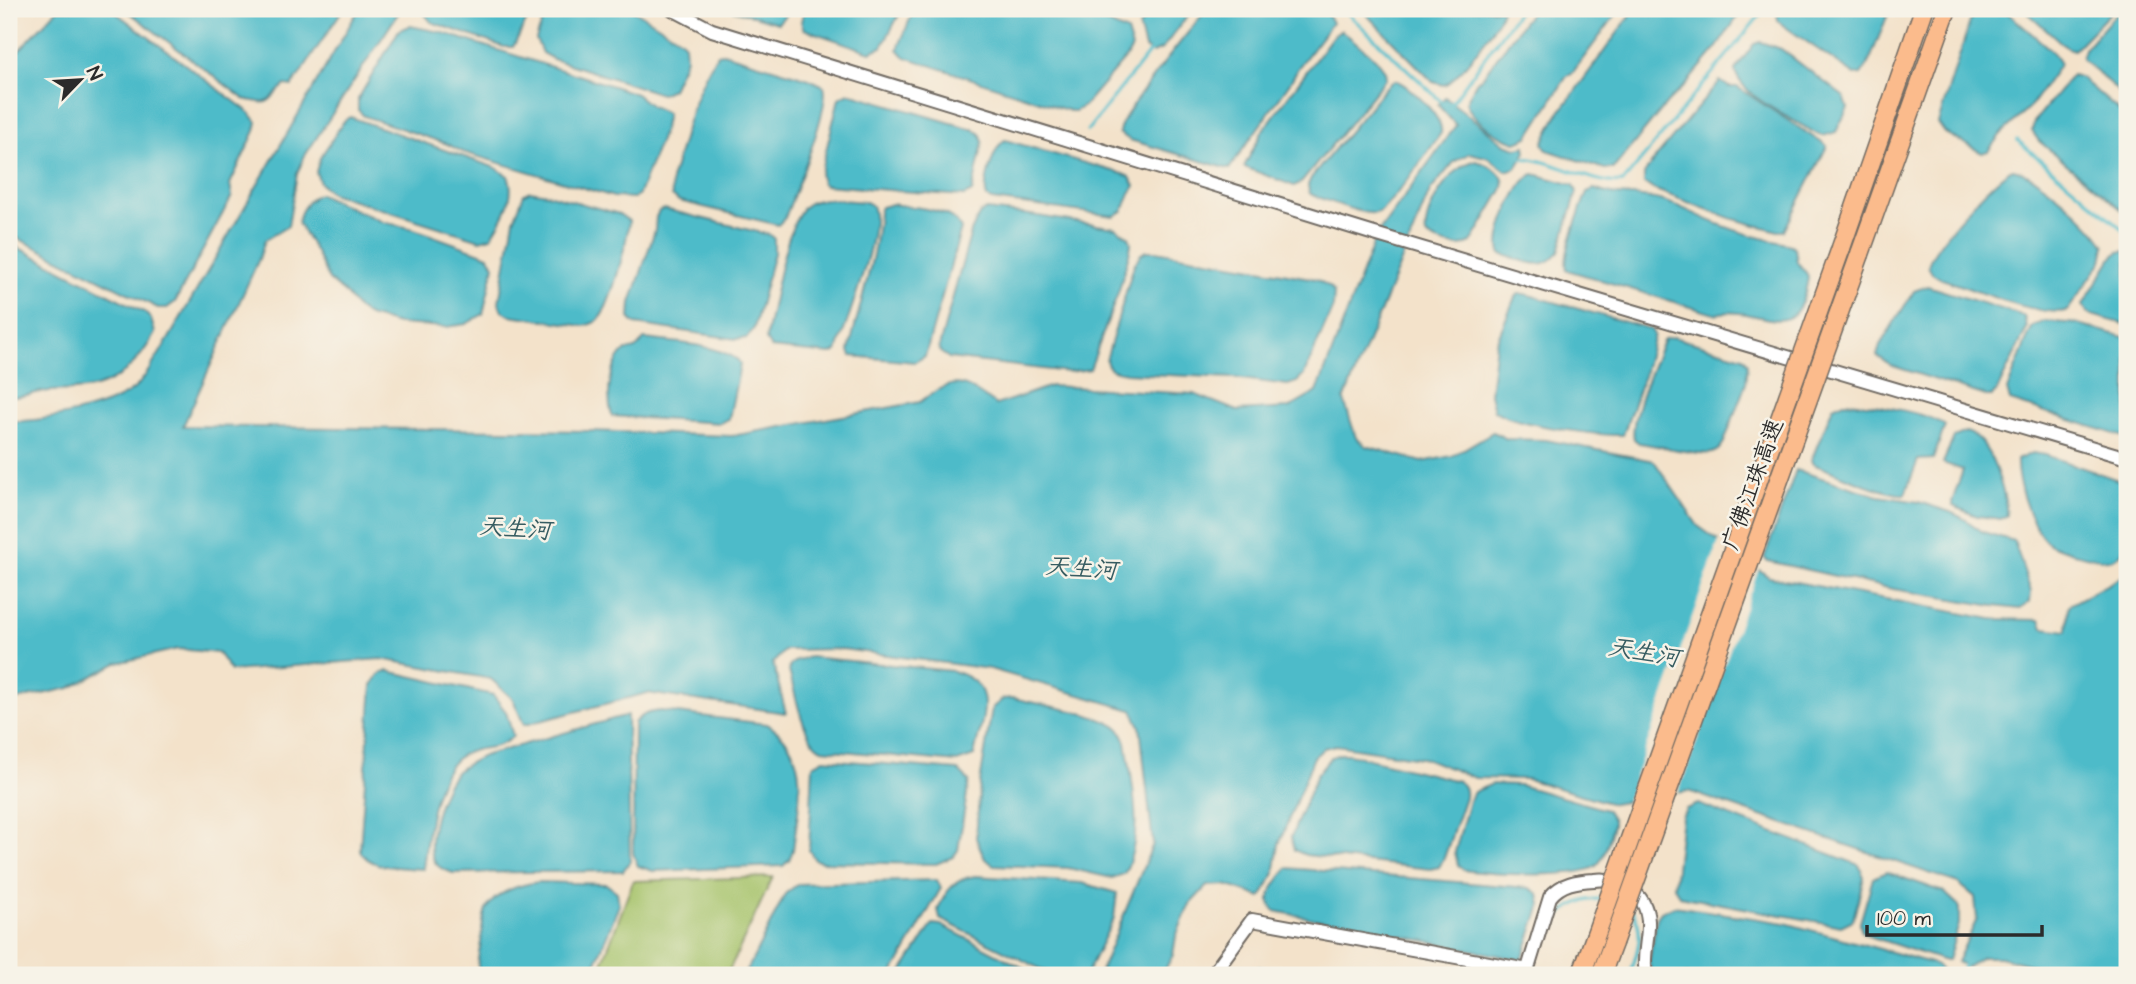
<svg xmlns="http://www.w3.org/2000/svg" width="2136" height="984" font-family="'Architects Daughter','LXGW WenKai TC',sans-serif">
	<rect width="100%" height="100%" fill="#f7f3e8"/>
	<filter id="ink" filterUnits="userSpaceOnUse"><feTurbulence type="fractalNoise" baseFrequency=".0143" numOctaves="2"/><feDisplacementMap in="SourceGraphic" scale="14" xChannelSelector="R" yChannelSelector="G"/><feConvolveMatrix kernelMatrix="1 2 1 2 8 2 1 2 1" color-interpolation-filters="sRGB"/></filter>
	<filter id="wash" filterUnits="userSpaceOnUse"><feTurbulence type="fractalNoise" baseFrequency=".00686" numOctaves="4" result="noise"/><feDisplacementMap in="SourceGraphic" scale="28" xChannelSelector="R" yChannelSelector="G"/><feGaussianBlur stdDeviation="1.57" result="paint"/><feColorMatrix in="noise" values="0 0 0 0 0 0 0 0 0 0 0 0 0 0 0 0 0 1.4 0 .05"/><feComposite in="paint" operator="in"/></filter>
	<g filter="url(#wash)">
		<rect width="100%" height="100%" fill="#f3e2ca"/>
		<!-- green -->
		<path fill="#a5c269" stroke="#68764a" stroke-width="2" d="M773,877L727,975H598L633,881Z"/>
		<!-- water -->
		<path fill="#4ebbc9" stroke="#3c737a" stroke-width="2" d="M58,9H111L250,113L257,122L255,131L230,184L232,196L175,302L167,308H158L9,234V61Z
			M125,9H343L292,86L285,85C264,103 273,106 244,99Z
			M359,9H401L304,157L297,174L288,226L265,240L259,259L183,426L590,431L732,436L920,402C956,375 962,381 996,405L1051,386L1194,394L1237,411L1289,408L1317,392L1376,236L1456,125L1438,105L1445,97L1505,144L1517,148L1525,146L1526,152L1516,168L1506,171L1489,158L1470,153L1454,162L1430,191L1344,400L1356,438L1366,446L1422,462L1452,456L1493,432L1507,439L1546,440L1654,461L1698,526L1769,577L1991,619L2040,620L2043,628L2067,631L2069,605L2127,574V975H2070L2000,957H1982L1967,967L1957,962L1977,919L1975,897L1958,883L1688,791L1613,804L1527,779L1475,778L1427,759L1336,745L1324,748L1314,757L1279,844L1274,875L1261,897L1226,885L1207,886L1190,904L1176,936L1173,955L1162,975H1099L1153,844L1140,726L1132,710L990,669L842,649L785,650L773,663L786,713L647,693L524,725L513,699L491,679L381,659L231,671L218,653L178,649L117,663L70,688L9,701V421C39,423 117,408 138,385C149,372 159,354 168,340Z
			M421,9H533L513,47H504L431,22Z
			M547,9H632L680,39L685,44L686,58L672,89L661,94L553,59L542,53L536,39Z
			M730,9H791L778,23Z
			M804,9H902L882,47L870,52L804,29L801,22Z
			M914,9H1077L1127,32L1132,48L1128,55L1084,106L1075,111H1070L905,57L898,49Z
			M1159,9H1193L1162,49L1153,53L1145,48L1139,26L1146,18Z
			M1207,9H1325L1332,23L1298,68L1291,81L1229,169L1130,140L1119,133C1118,116 1192,28 1207,9Z
			M1361,9H1502C1501,23 1457,80 1444,85L1433,82Z
			M1533,9H1620L1573,72L1567,76L1528,137L1516,142C1499,137 1471,120 1466,102L1476,83L1484,75Z
			M1635,9H1743L1715,50L1687,83L1667,103L1613,169H1605L1547,150L1543,143L1557,116Z
			M1777,9H1890L1869,62L1861,74L1855,75L1784,26L1778,21Z
			M1974,9H2003L2052,51L2060,64L2029,108L2001,134L1988,151L1982,153L1945,133L1938,123Z
			M2026,9H2114L2074,50L2066,47L2028,13Z
			M2120,9H2127V99L2082,59L2085,49Z
			M410,26L440,32L616,87L636,94L651,106L667,113L663,132L639,194L634,198L614,197L463,152L447,144L364,116L358,110V99L399,30Z
			M1341,30L1376,59L1385,71L1386,78L1302,182L1294,186L1244,167L1262,132L1332,37Z
			M1760,42L1781,49L1844,97L1848,108L1836,132L1823,136L1815,133C1793,119 1741,97 1735,70L1754,44Z
			M723,53L809,79L824,86C831,107 794,193 785,218L778,225L679,201L672,196L671,180C684,139 693,90 718,54Z
			M2072,75L2081,78L2127,118V214L2039,141L2032,131L2034,122Z
			M1394,80C1408,83 1444,118 1441,133C1431,147 1389,210 1376,213C1363,216 1326,199 1312,195L1309,192L1308,185L1311,178L1385,88Z
			M1720,81L1729,87H1737L1827,146L1784,231H1778L1730,218L1653,189L1644,183V174L1657,156Z
			M849,93L975,130L981,135L983,142L972,192L964,196L825,185L822,183L820,175L839,98Z
			M350,117L496,168L508,176C517,195 502,221 491,237L480,240L331,193L320,183L316,172L320,158L344,121Z
			M1005,140L1123,174L1130,177L1135,186L1130,193L1123,211L1114,216L992,200L987,198C982,186 994,146 1005,140Z
			M1476,161C1490,165 1509,174 1502,190L1471,243C1458,250 1437,243 1426,235C1422,212 1452,163 1476,161Z
			M2013,169C2037,173 2094,225 2105,246L2102,261L2068,310C2046,320 1967,287 1942,279L1932,273L1928,266C1930,249 1996,175 2013,169Z
			M1534,174L1574,185L1577,192L1559,251C1545,274 1523,260 1501,254C1492,241 1517,179 1534,174Z
			M1594,189C1619,199 1637,193 1663,201C1682,206 1699,217 1718,224C1741,233 1767,240 1791,245L1795,248L1797,262L1807,274L1808,278C1796,352 1760,303 1714,314L1567,270C1562,255 1581,208 1587,192Z
			M530,191L547,194L619,214L629,221C627,241 611,307 598,320C593,324 588,325 583,326L510,315C503,312 500,310 499,302L514,220L524,194Z
			M319,194L383,222L414,229L489,256L494,266L483,314L466,324L446,327L398,324L368,316L357,308L344,292L329,280L316,252L298,223C299,212 308,198 319,194Z
			M826,199L866,202C870,204 872,204 873,209C881,233 846,323 837,351L831,354L771,348L766,340L767,332C773,305 786,223 805,206C811,201 818,200 826,199Z
			M892,204C912,208 952,207 961,229L928,346L925,356L915,362L851,356L849,351C859,305 876,259 879,212L881,207Z
			M664,209L770,235L774,238V253L754,328L747,338L736,339L635,324L630,319L631,303L655,230L656,217L659,211Z
			M987,210L1031,215L1116,228L1129,237L1131,243L1130,250L1119,290L1090,369L1068,372L949,358L940,352L939,347L971,232L980,213Z
			M9,243L144,312L151,319L155,333C141,360 116,386 85,389C70,391 55,390 41,392C30,394 20,398 9,397Z
			M1147,251H1156L1316,279L1330,287L1334,292L1333,307L1304,375L1297,382L1288,385L1234,378L1126,373C1116,371 1108,371 1106,360L1134,265L1141,254Z
			M2125,251L2127,252V325L2088,314L2083,305L2113,256L2119,252Z
			M1927,286L2024,316L2027,328L1997,391L1992,396H1986L1893,366L1877,356L1880,345L1914,291Z
			M1519,294H1525L1651,329L1654,335L1644,375L1623,435C1600,436 1510,424 1494,410L1490,394L1496,343L1515,297Z
			M2045,321L2078,324L2127,338V438L2010,401L2007,390L2029,334L2033,326Z
			M1673,337L1743,357L1748,363L1746,383L1724,442C1721,447 1719,451 1712,453C1698,456 1657,445 1639,443L1634,439C1629,418 1655,361 1664,339Z
			M644,339C672,342 714,344 738,360L740,365L729,418L720,423L612,416C606,394 609,365 626,350C636,351 638,347 644,339Z
			M1844,402C1866,403 1929,412 1945,426L1933,459L1918,460L1905,494C1890,497 1832,471 1813,464L1811,461L1833,407Z
			M1966,432C1991,438 2005,493 2007,515L2001,519L1977,516L1953,506L1952,502L1963,470L1943,463L1954,437Z
			M2032,453L2045,455L2127,483C2127,497 2132,537 2125,548C2122,553 2118,557 2113,559C2103,562 2053,549 2046,541C2030,525 2016,482 2017,460Z
			M1796,470L1879,496L1919,502L1950,512L1963,518L1983,532L2014,541L2031,592L2030,602L2020,609L1994,606L1893,589L1768,561L1764,558Z
			M810,657L952,671C1001,684 981,719 974,756L957,762L822,749C803,742 795,691 789,671L790,665L797,660Z
			M388,671L493,695L506,712L513,736C499,750 485,746 468,752C432,765 427,837 423,869C404,867 368,870 360,850L372,685L380,674Z
			M1012,698C1037,704 1099,713 1118,728C1122,732 1124,736 1126,742C1132,784 1145,835 1124,874L1112,878L1068,868L994,865L985,859L976,838L980,783L992,708L1003,699Z
			M661,711L766,724C814,750 798,807 793,850L789,860L783,866L653,871L638,866L633,853L634,723C642,714 649,712 661,711Z
			M627,715L630,861L623,871L453,873C446,870 439,869 435,862C423,842 441,789 455,773C463,765 474,761 483,756Z
			M1340,754H1349L1458,781C1464,785 1466,789 1465,797L1444,858L1439,867L1430,869L1306,855L1294,850L1291,837L1317,774L1331,757Z
			M824,759L958,770L969,781L958,850L953,857L936,864L822,862L815,860L809,850L813,765Z
			M1492,784L1519,785L1607,810L1613,820V825C1609,838 1606,857 1596,866C1578,879 1487,874 1464,870L1458,865L1455,852L1469,801L1474,792Z
			M1698,804L1859,865L1864,877L1853,920L1841,926L1679,896L1674,886L1682,817L1686,809Z
			M1287,868L1529,888L1539,894L1541,905L1522,960L1275,911C1261,897 1278,882 1287,868Z
			M1886,872L1944,892L1959,906V924L1948,960H1942L1872,937L1862,932L1860,923L1873,878Z
			M975,876L1082,883L1117,893L1114,918L1086,975H1053L940,919L938,909C946,891 954,879 975,876Z
			M937,880L941,888L892,975H745L785,894L798,884Z
			M539,882L606,884L617,892L619,905L591,975H481C475,965 479,954 481,943C482,933 482,919 486,910C495,892 521,884 539,882Z
			M1674,906L1785,923L1931,963L1939,968L1944,975H1652L1649,962L1657,918L1661,912Z
			M933,924L941,925L1037,975H900Z"/>
		<!-- pier -->
		<path fill="#f3e2ca" d="M1720,538L1760,566L1677,796L1625,806Z"/>
		<g fill="none" stroke-linecap="round" stroke-linejoin="round">
			<!-- stream -->
			<path stroke="#4ebbc9" stroke-width="3.5" d="M1343,9L1443,103
				M1451,104L1520,9
				M1087,131L1152,49
				M2017,140L2127,233
				M1519,158C1552,158 1598,187 1623,182L1765,9
				M1556,918C1570,905 1584,898 1604,899
				M1251,975L1259,968L1281,975
				M1630,975C1637,954 1646,931 1632,911
				M1961,975L1964,963"/>
		</g>
	</g>
	<g filter="url(#ink)">
		<g fill="none" stroke-linecap="round" stroke-linejoin="round">
			<defs>
				<path id="minor" d="M672,9L712,30L1371,233L2127,458
					M1212,975L1252,920L1528,970
					M1526,975L1550,897C1561,883 1577,881 1594,880C1620,877 1646,892 1648,921C1649,939 1642,957 1646,975"/>
				<path id="highway" d="M1841,248L1924,9
					M1860,254L1947,9
					M1581,975L1595,937
					M1601,975L1613,943"/>
			</defs>
			<!-- minor casing -->
			<use href="#minor" stroke="#716b63" stroke-width="16"/>
			<!-- highway casing -->
			<use href="#highway" stroke="#716b63" stroke-width="21"/>
			<!-- minor -->
			<use href="#minor" stroke="#fff" stroke-width="12"/>
			<!-- highway -->
			<use href="#highway" stroke="#fbbb8c" stroke-width="18"/>
			<defs>
				<path id="highway-bridge" d="M1595,937L1841,248
					M1613,943L1860,254"/>
			</defs>
			<!-- highway-bridge casing -->
			<use href="#highway-bridge" stroke="#716b63" stroke-width="21" stroke-linecap="butt"/>
			<!-- highway-bridge -->
			<use href="#highway-bridge" stroke="#fbbb8c" stroke-width="18"/>
		</g>
	</g>
	<g text-anchor="middle" stroke-width="5" stroke-linejoin="round" paint-order="stroke">
		<!-- street labels -->
		<g font-size="23" fill="#2b2b2b" stroke="#f7f3e8">
			<text transform="translate(1752 484) rotate(-70)" y="8">广佛江珠高速</text>
		</g>
		<!-- water labels -->
		<g font-size="24" font-style="italic" fill="#375d62" stroke="#f7f3e8">
			<text transform="translate(515 528) rotate(4)" y="8">天生河</text>
			<text transform="translate(1081 568) rotate(4)" y="8">天生河</text>
			<text transform="translate(1644 652) rotate(10)" y="8">天生河</text>
		</g>
	</g>
	<!-- margin -->
	<rect width="2136" height="984" fill="none" stroke="#f7f3e8" stroke-width="35"/>
	<!-- north arrow -->
	<g transform="translate(80 80) rotate(65)" stroke="#f7f3e8" stroke-width="5" paint-order="stroke">
	<path d="M0-5L12 26L0 18L-12 26Z" fill="#2b2b2b"/>
	<text y="-10" font-size="19" font-weight="bold" text-anchor="middle" fill="#2b2b2b">N</text>
	</g>
	<!-- scale -->
	<path d="M1867 925v10h175v-10" fill="none" stroke="#2b2b2b" stroke-width="3.5"/>
	<text x="1877" y="925" font-size="21" fill="#2b2b2b" stroke="#f7f3e8" stroke-width="5" paint-order="stroke">100 m</text>
</svg>
